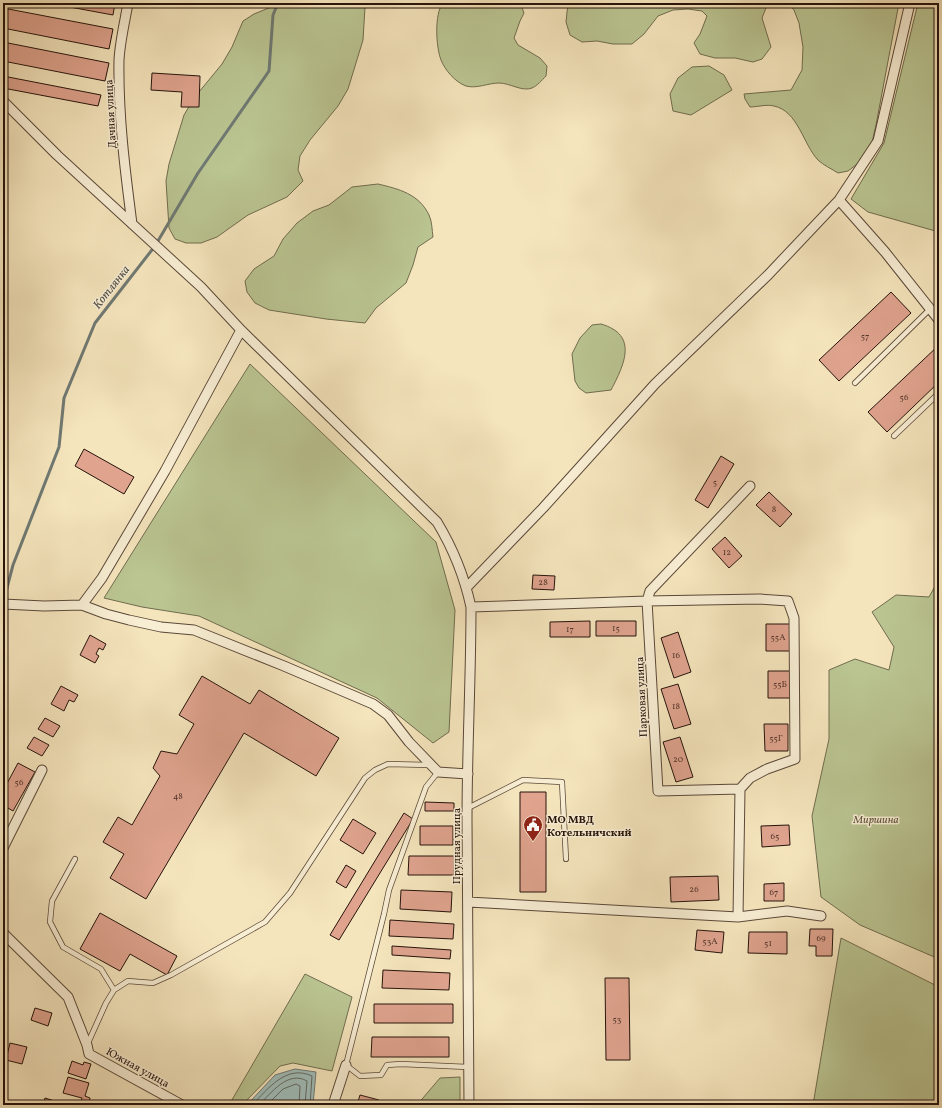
<svg xmlns="http://www.w3.org/2000/svg" width="942" height="1108" font-family="Vollkorn,serif">
	<rect width="100%" height="100%" fill="#f5e5bd"/>
	<filter id="stains"><feTurbulence type="fractalNoise" baseFrequency=".005" numOctaves="4"/><feColorMatrix values="0 0 0 0 .2 0 0 0 0 .09 0 0 0 0 .02 0 0 0 .5 -.17"/></filter>
	<radialGradient id="worn" r=".72"><stop offset=".6" stop-color="#630" stop-opacity="0"/><stop offset="1" stop-color="#630" stop-opacity=".3"/></radialGradient>
	<!-- green -->
	<path fill="#bac592" stroke="#706c4e" d="M281,3H363L365,7L363,40L348,89L338,106L310,140L300,156L298,170L303,181L287,197L248,215L217,237L201,243H186L175,239L169,228L166,181L169,164L184,115L194,98L222,64L232,47L243,21L254,14Z
		M443,3H518L521,5L524,13L520,21L514,38L518,45L540,58L547,66L546,76C542,80 537,86 532,88C522,92 510,83 499,83C488,83 477,89 466,86C455,82 445,70 441,60C436,47 434,14 443,3Z
		M568,3H768L762,18L771,47L762,59L753,62L735,58H715L700,54L694,43L700,34L707,16L702,11L688,9L673,10L658,16L644,34L632,44H613L597,41L582,42L570,35L566,22Z
		M788,3H899L876,125L871,147L861,161L848,171L838,173C832,169 823,165 818,160C803,144 798,111 774,106C767,104 757,107 750,107L745,99L744,94L791,90L802,70L803,47L799,23L794,10Z
		M918,3H939V232L868,212L851,199L884,143Z
		M709,66L724,75L732,90L691,115L673,111L670,94L678,78L692,67Z
		M378,184C399,189 419,194 429,215C432,221 432,230 433,237L418,247L413,265L406,283L376,308L365,323L326,319L269,310L255,303L247,292L245,281L254,269L274,256L283,239L297,223L313,211L329,205L352,187Z
		M601,324C639,335 624,365 611,390L586,393L579,388L575,381L572,354L580,338L592,325Z
		M250,364L436,542L455,610L449,732L433,743L377,698L199,616L142,607L104,598Z
		M939,579V959L860,925L821,897L812,816L829,739V670L855,659L889,670L894,647L872,612L896,595L929,597Z
		M841,938L939,987V1105H813Z
		M305,974L352,997L332,1071L293,1063L280,1066L242,1105H229Z
		M460,1077V1105H417L440,1078Z"/>
	<!-- water -->
	<path fill="#9fbdb9" stroke="#6f7973" d="M295,1069L316,1072L313,1105H247L275,1075Z"/>
	<g fill="none" stroke-linecap="round" stroke-linejoin="round">
		<!-- shore -->
		<path stroke="#626862" stroke-width="1" d="M252,1105C268,1089 286,1064 312,1076L310,1105
			M259,1105C271,1093 288,1070 307,1081L305,1105
			M267,1105L283,1089L296,1084L300,1086L299,1105"/>
		<!-- stream -->
		<path stroke="#6f7973" stroke-width="3" d="M3,603L13,565L59,447L64,398L95,323L155,246L198,173L269,71L273,15L278,3"/>
	</g>
	<!-- building -->
	<path fill="#dfa38e" stroke="#26130b" d="M48,3H115L113,15Z
		M3,8L113,29L109,49L3,28Z
		M3,42L109,63L105,81L3,61Z
		M152,73L200,76L199,107H181L182,92L151,90Z
		M3,76L101,95L98,106L3,88Z
		M891,292L911,313L839,381L819,360Z
		M939,345V382L887,432L868,412Z
		M84,449L134,477L124,494L75,466Z
		M721,456L734,464L708,508L695,500Z
		M769,492L792,514L780,527L756,505Z
		M725,537L742,556L729,568L712,549Z
		M533,575L555,576L554,590L532,589Z
		M590,621V637H550V622Z
		M596,621H636V636H596Z
		M766,624H790V651H766Z
		M678,632L691,672L674,678L661,638Z
		M90,635L106,644L103,650L99,648L96,654L99,656L95,663L80,655Z
		M768,671H791L792,698H768Z
		M202,676L250,704L259,690L339,738L316,776L244,733L146,899L110,878L124,854L103,842L118,817L132,825L160,776L153,768L161,751L177,754L194,724L179,715Z
		M678,684L691,724L674,729L661,689Z
		M61,686L78,695L74,702L69,700L64,711L51,704Z
		M45,718L60,726L53,737L38,729Z
		M764,724H788V751H765Z
		M34,737L49,745L42,756L27,748Z
		M680,737L693,777L676,782L663,742Z
		M18,763L35,772L13,811L3,805V791Z
		M520,792H546V892H520Z
		M425,802L454,803V811H425Z
		M404,813L413,819L339,940L330,935Z
		M353,819L376,833L363,854L340,840Z
		M789,825L790,845L762,847L761,826Z
		M420,826H453V845H420Z
		M409,856H454V875H408Z
		M346,865L356,871L346,888L336,882Z
		M718,876L719,900L671,902L670,877Z
		M784,883V901H764V884Z
		M401,890L452,892L451,912L400,909Z
		M100,913L177,956L167,975L130,954L120,971L80,949Z
		M390,920L454,924L453,939L389,936Z
		M810,929H833L832,956H816V946H809Z
		M697,930L724,932L722,953L695,950Z
		M749,932H787V954L748,953Z
		M392,946L451,950L450,959L392,955Z
		M383,970L450,973L449,990L382,988Z
		M605,978H629L630,1060H606Z
		M374,1004H453V1023H374Z
		M35,1008L52,1013L48,1026L31,1020Z
		M372,1037H449V1057H371Z
		M10,1043L27,1047L22,1064L6,1060Z
		M72,1061L83,1065L84,1062L91,1064L86,1079L68,1073Z
		M68,1077L89,1083L85,1096L90,1098L89,1105H80L82,1098L63,1093Z
		M360,1095L379,1100L378,1105H357Z
		M45,1098L61,1103V1105H43Z"/>
	<g fill="none" stroke-linecap="round" stroke-linejoin="round">
		<defs>
			<path id="lane" d="M855,383L930,309
				M894,436L939,393
				M438,772L426,787L389,890L384,914L346,1065L360,1076L381,1075L387,1065L401,1064L468,1067
				M468,808L523,780L562,782L566,859
				M75,859L52,901L50,922L63,947L101,969L114,990
				M88,1043L106,1003L114,990L128,981L153,983L171,975L265,922L290,893L365,778L375,770L388,764L429,765"/>
			<path id="street" d="M128,3C125,21 120,41 119,60C118,115 125,170 132,224
				M3,101L57,155L201,287L241,330L437,522C454,550 464,575 471,607C471,678 467,749 467,820C467,915 468,1010 469,1105
				M839,200L885,252L939,320
				M467,587L543,508L655,384L768,275L839,200L878,141L910,3
				M3,604L44,606L82,605L106,614L129,620L161,627L194,630L284,666L373,704L388,715L409,742L438,772L468,774
				M82,605L102,578L165,471L241,330
				M471,607L647,601L760,599L788,601L794,618L795,759L767,769L750,778L740,789L738,917
				M740,789L658,791L647,601L650,591L750,486
				M3,848L42,770
				M468,902L738,917L787,911L821,916
				M3,933L68,997L87,1045L89,1054L182,1105
				M333,1105L346,1065"/>
		</defs>
		<!-- lane casing -->
		<use href="#lane" stroke="#5a4838" stroke-width="6"/>
		<!-- street casing -->
		<use href="#street" stroke="#5a4838" stroke-width="11"/>
		<!-- lane -->
		<use href="#lane" stroke="#f8eed4" stroke-width="4.5"/>
		<!-- street -->
		<use href="#street" stroke="#f8eed4" stroke-width="9"/>
	</g>
	<!-- icons -->
	<defs>
		<symbol id="civic-pin" viewBox="-11 -11 22 30"><path d="M0 17L-7.5 6A9.5 9.5 0 1 1 7.5 6Z" fill="#8f2418" stroke="#f8eed4"/><path d="M-.6-6.5H3V-4.5H.6V-3L4-1V1h2V6H-6V1h2V-1L-.6-3ZM-1.2 2.5V6h2.4V2.5Z" fill="#fff"/></symbol>
	</defs>
	<g fill-rule="evenodd">
		<use href="#civic-pin" x="522" y="814" width="22" height="30"/>
	</g>
	<g text-anchor="middle" stroke-width="3" stroke-linejoin="round" paint-order="stroke">
		<!-- number labels -->
		<g font-size="9" fill="#54372c">
			<text x="865" y="339">57</text>
			<text x="904" y="400">56</text>
			<text x="715" y="485">5</text>
			<text x="774" y="512">8</text>
			<text x="727" y="555">12</text>
			<text x="543" y="585">28</text>
			<text x="616" y="631">15</text>
			<text x="570" y="632">17</text>
			<text x="778" y="640">55А</text>
			<text x="676" y="658">16</text>
			<text x="780" y="687">55Б</text>
			<text x="676" y="709">18</text>
			<text x="776" y="741">55Г</text>
			<text x="678" y="762">20</text>
			<text x="19" y="785">56</text>
			<text x="178" y="799">48</text>
			<text x="775" y="839">65</text>
			<text x="694" y="892">26</text>
			<text x="774" y="895">67</text>
			<text x="821" y="941">69</text>
			<text x="710" y="944">53А</text>
			<text x="768" y="946">51</text>
			<text x="617" y="1022">53</text>
		</g>
		<!-- street labels -->
		<g font-size="11" fill="#26130b" stroke="#f8eed4">
			<text transform="translate(110 114) rotate(-93)" y="4">Дачная улица</text>
			<text transform="translate(641 697) rotate(-93)" y="4">Парковая улица</text>
			<text transform="translate(456 846) rotate(-90)" y="4">Прудная улица</text>
			<text transform="translate(138 1067) rotate(29)" y="4">Южная улица</text>
		</g>
		<!-- poi labels -->
		<g font-size="11" font-weight="bold" fill="#26130b" stroke="#f8eed4" text-anchor="start">
			<text x="547" y="823">МО МВД<tspan x="547" dy="13">Котельничский</tspan></text>
		</g>
		<!-- park labels -->
		<g font-size="11" font-style="italic" fill="#5a513a" stroke="#f8eed4">
			<text x="876" y="823">Миршина</text>
		</g>
		<!-- water labels -->
		<g font-size="12" font-style="italic" fill="#504e48" stroke="#f8eed4">
			<text transform="translate(111 287) rotate(-52)" y="4">Котлянка</text>
		</g>
	</g>
	<!-- margin -->
	<rect width="942" height="1108" fill="none" stroke="#f5e5bd" stroke-width="16"/>
	<rect x="4" y="4" width="934" height="1100" fill="none" stroke="#26130b" stroke-width="2"/>
	<rect x="8" y="8" width="926" height="1092" fill="none" stroke="#26130b"/>
	<rect width="100%" height="100%" filter="url(#stains)"/>
	<rect width="100%" height="100%" fill="url(#worn)"/>
</svg>
